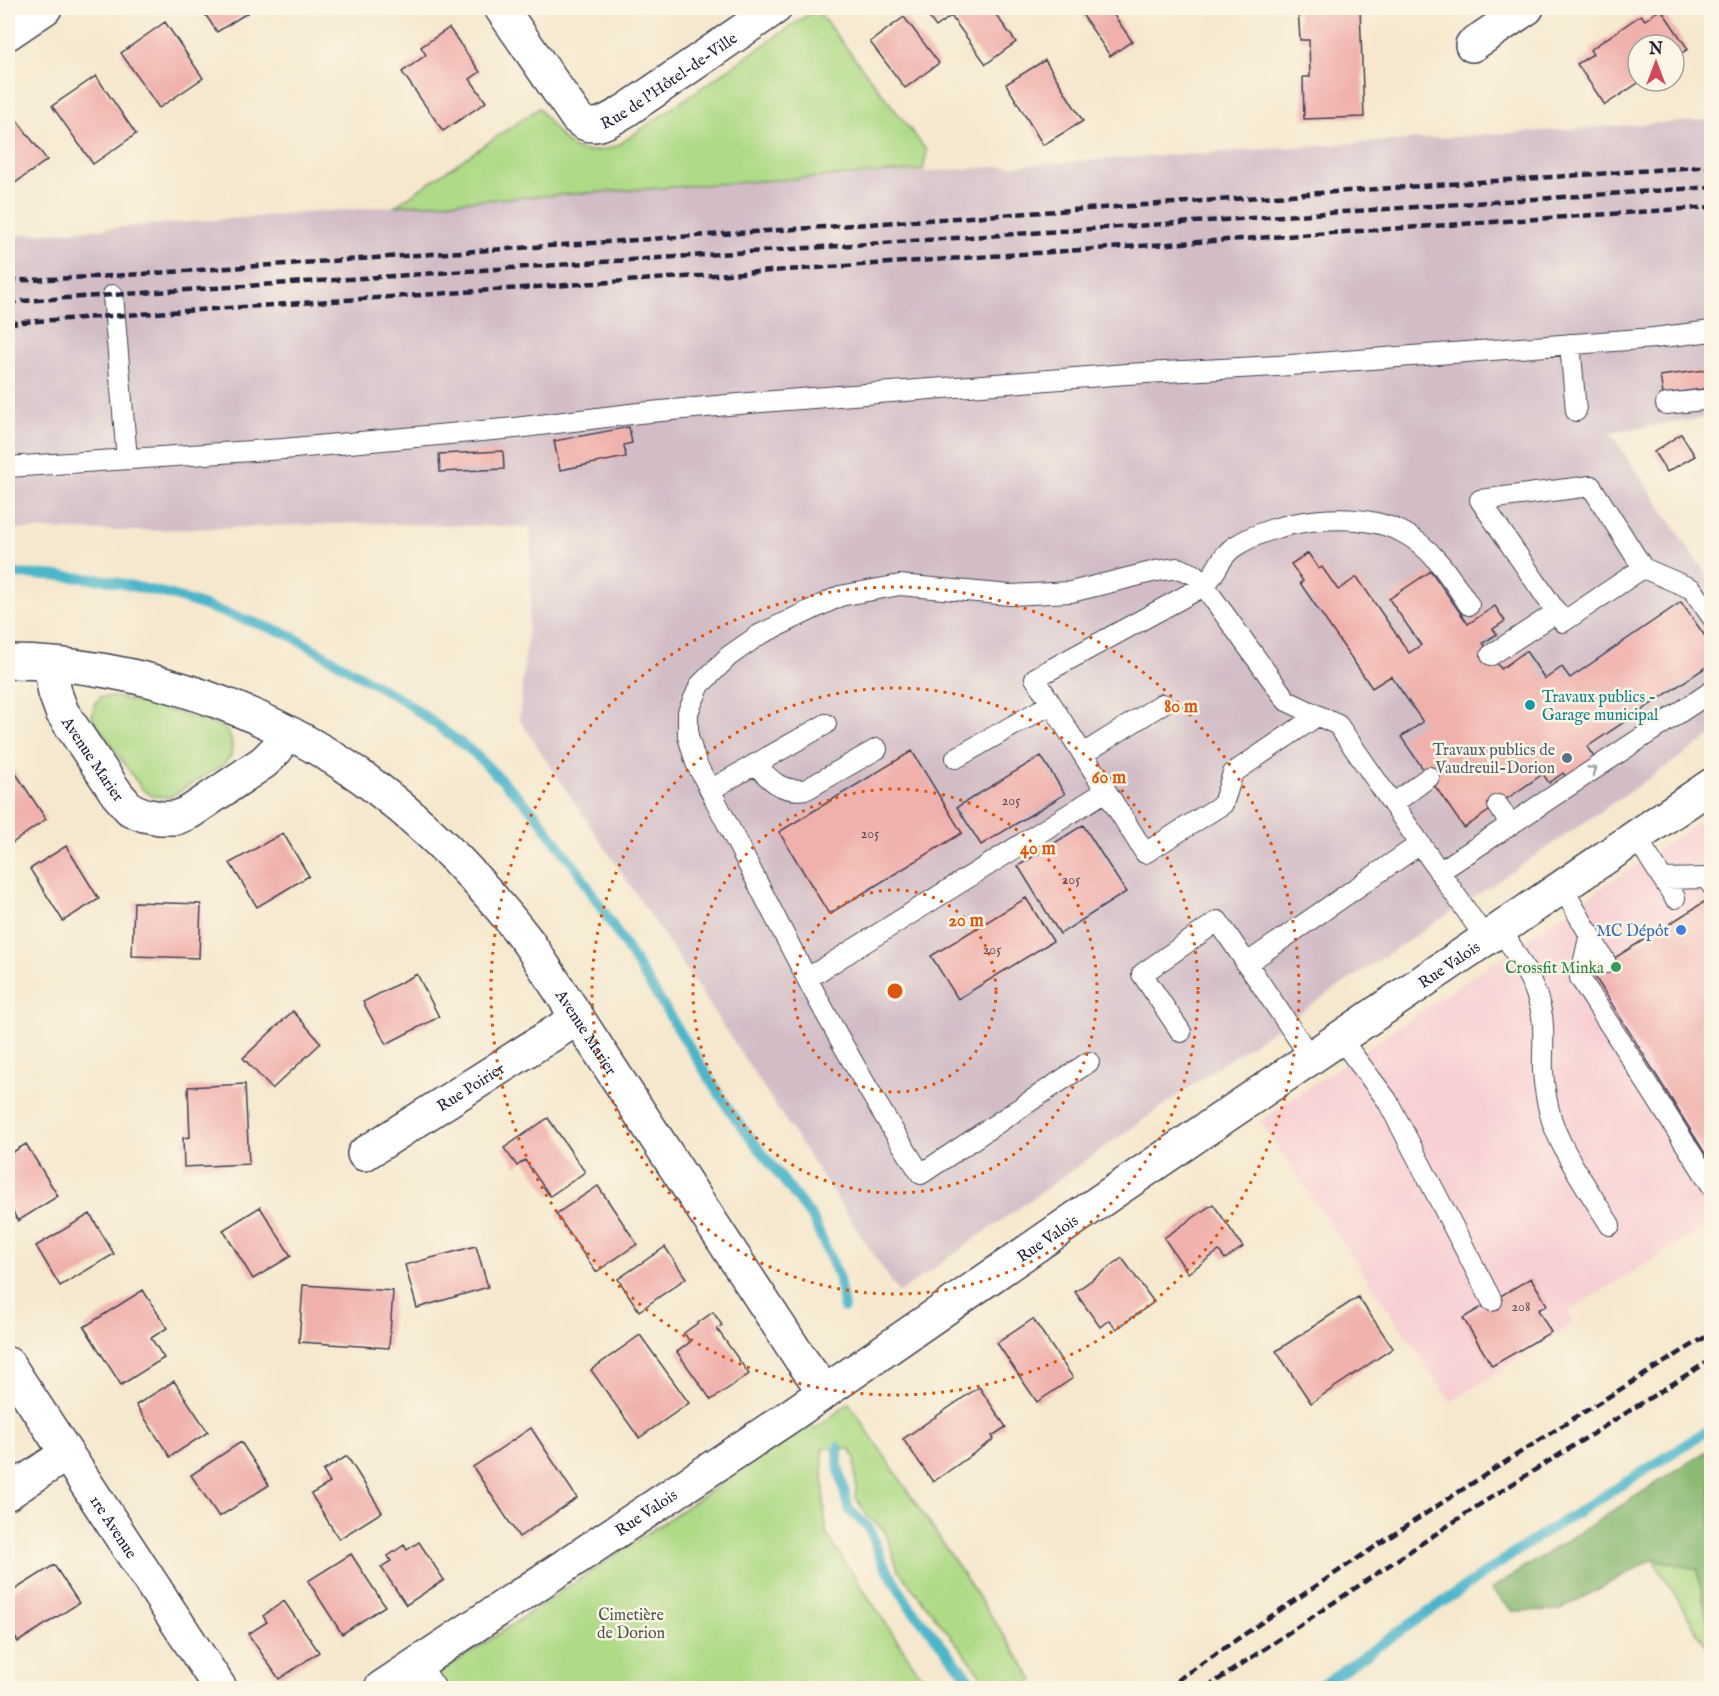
<svg xmlns="http://www.w3.org/2000/svg" width="1719" height="1696" font-family="'IM FELL English',serif">
	<rect width="100%" height="100%" fill="#fcf5e5"/>
	<filter id="ink" filterUnits="userSpaceOnUse"><feTurbulence type="fractalNoise" baseFrequency=".0167" numOctaves="2"/><feDisplacementMap in="SourceGraphic" scale="12" xChannelSelector="R" yChannelSelector="G"/><feConvolveMatrix kernelMatrix="1 2 1 2 8 2 1 2 1" color-interpolation-filters="sRGB"/></filter>
	<filter id="wash" filterUnits="userSpaceOnUse"><feTurbulence type="fractalNoise" baseFrequency=".008" numOctaves="4" result="noise"/><feDisplacementMap in="SourceGraphic" scale="24" xChannelSelector="R" yChannelSelector="G"/><feGaussianBlur stdDeviation="1.35" result="paint"/><feColorMatrix in="noise" values="0 0 0 0 0 0 0 0 0 0 0 0 0 0 0 0 0 1.4 0 .05"/><feComposite in="paint" operator="in"/></filter>
	<g filter="url(#wash)">
		<rect width="100%" height="100%" fill="#f5e8ce"/>
		<!-- built -->
		<path fill="#f7cfd3" d="M1711,814V1224L1567,1312L1573,1323L1451,1402L1260,1121Z"/>
		<!-- industrial -->
		<path fill="#d2bdc7" d="M1711,120V417L1610,432L1711,582V736L1488,888L1222,1064L899,1293L662,933L519,719L531,593V527L360,523L131,531L8,529V236L395,206Z"/>
		<!-- green -->
		<path fill="#afda86" stroke="#687e60" stroke-width="1.5" d="M816,9L927,151L923,170L395,206L539,108C563,141 574,163 618,145Z
			M100,697H115L159,707L220,726L229,733L232,744L231,756L223,765L170,797L152,796L142,789L92,718L94,705Z
			M849,1403L1034,1680L1022,1688H992L898,1570L885,1531L868,1517L856,1498L855,1457L850,1449L822,1448L825,1520L827,1535L929,1688H418L811,1423L815,1429Z
			M1711,1480V1654L1653,1559Z"/>
		<!-- forest -->
		<path fill="#8bba73" stroke="#566e57" stroke-width="1.5" d="M1711,1448V1640L1697,1569L1653,1559L1560,1610L1512,1611L1491,1589Z"/>
		<g fill="none" stroke-linecap="round" stroke-linejoin="round">
			<!-- stream -->
			<path stroke="#4cb6c9" stroke-width="10" d="M8,574L48,575L106,580L172,595L288,634L404,701L473,752L534,812L578,871L730,1111L813,1219L838,1275L844,1308
				M838,1447V1466L849,1510L869,1528L882,1561L910,1607L977,1688
				M1317,1688L1538,1537L1674,1452L1712,1427"/>
		</g>
		<g id="blocks">
			<!-- building -->
			<path fill="#f0b1ad" d="M201,8H255L217,32Z
				M922,8H991L1016,42L986,64L951,16L936,27Z
				M1092,8H1109L1132,41L1110,56L1082,14Z
				M1298,8H1360L1364,117L1304,119L1303,77H1310L1309,40H1300Z
				M1661,9L1688,49L1674,58V45H1638V83L1605,105L1577,64L1593,54L1590,50L1641,15L1645,20Z
				M904,17L939,63L905,88L870,42Z
				M165,22L203,78L159,108L121,53Z
				M449,28L480,72L470,79L486,102L443,131L402,72L426,55L421,47Z
				M1045,60L1083,121L1043,145L1006,84Z
				M96,76L136,134L93,164L52,106Z
				M16,119L47,160L8,188V126Z
				M1712,369V388L1663,394L1660,376Z
				M629,427L632,443L624,445L626,457L560,470L554,441Z
				M1681,434L1695,456L1667,472L1654,452Z
				M503,451L504,469L440,472L439,454Z
				M1308,553L1319,569L1322,567L1338,590L1357,577L1409,653L1421,645L1389,599L1431,571L1468,624L1495,606L1505,621L1493,629L1497,634L1483,643L1501,669L1526,651L1545,679L1562,667L1570,678L1681,602L1712,646V663L1587,747L1594,757L1566,777L1563,773L1549,783L1543,774L1464,828L1401,737L1423,722L1391,676L1372,688L1300,583L1303,581L1291,564Z
				M912,751L962,833L829,914L779,832Z
				M1041,756L1065,794L981,845L957,807Z
				M11,766L46,819L8,846V768Z
				M1083,825L1126,892L1060,934L1018,866Z
				M283,833L309,876L257,907L230,863Z
				M66,846L99,899L63,921L30,869Z
				M1026,898L1053,941L958,999L931,956Z
				M1709,899L1712,902V1151L1706,1155L1592,972Z
				M134,902L201,904L199,958L132,956Z
				M417,974L439,1017L386,1044L363,1002Z
				M293,1011L321,1043L272,1089L243,1058Z
				M245,1084L249,1164L184,1167L183,1138L190,1137L188,1087Z
				M548,1118L585,1172L550,1196L525,1160L517,1166L504,1148Z
				M26,1144L58,1196L18,1221L8,1202V1155Z
				M598,1186L637,1244L596,1272L556,1214Z
				M1213,1204L1243,1247L1225,1259L1219,1251L1188,1273L1164,1238Z
				M260,1207L291,1256L253,1279L223,1230Z
				M90,1214L114,1254L60,1286L36,1246Z
				M476,1246L488,1287L417,1308L405,1265Z
				M665,1247L686,1278L639,1311L618,1279Z
				M1122,1258L1154,1302L1116,1329L1109,1320L1100,1327L1075,1292Z
				M1531,1278L1547,1305L1538,1310L1551,1332L1492,1366L1463,1318Z
				M303,1285L393,1291L389,1348L299,1342Z
				M143,1290L167,1328L151,1338L164,1358L121,1385L84,1327Z
				M1358,1297L1393,1348L1311,1403L1276,1351Z
				M713,1312L722,1325L717,1329L749,1374L711,1400L677,1352L690,1342L684,1333Z
				M1033,1319L1073,1378L1037,1402L997,1343Z
				M640,1335L689,1403L639,1438L591,1370Z
				M174,1381L208,1432L170,1457L136,1405Z
				M979,1387L1006,1427L992,1436L994,1439L933,1482L903,1439Z
				M531,1428L577,1498L519,1537L473,1467Z
				M241,1442L269,1485L219,1517L191,1475Z
				M347,1456L382,1512L339,1539L311,1494L330,1483L323,1471Z
				M419,1542L444,1580L406,1605L381,1567L391,1561L388,1556L404,1545L407,1550Z
				M351,1554L385,1606L342,1634L308,1581Z
				M54,1565L79,1603L18,1642L8,1626V1594Z
				M284,1601L319,1652L279,1679L248,1634L267,1622L263,1616Z"/>
		</g>
	</g>
	<g filter="url(#ink)">
		<use href="#blocks" fill-opacity="0" stroke="#424051" stroke-width="1.5"/>
		<g fill="none" stroke-linecap="round" stroke-linejoin="round">
			<defs>
				<path id="service" d="M113,295L127,459
					M1570,344L1576,411
					M1666,404L1712,399
					M8,467L283,449L515,428L639,413L761,402L1127,374L1277,366L1654,338L1712,331
					M1643,568L1563,622L1480,500L1591,486L1643,568L1692,589L1712,617
					M1491,655L1557,612
					M1317,716L1233,773L1223,804L1145,853L1035,678L1204,586L1287,701L1338,725L1486,939
					M1083,754L1162,704
					M956,758L1051,704
					M755,764C772,782 782,793 807,789L877,749
					M710,790L826,724
					M1393,804L1429,777
					M1498,805L1510,824
					M1636,837L1675,898
					M1439,872L1712,691
					M1663,879L1707,878L1712,886
					M1562,887L1606,963
					M1501,929C1517,957 1537,984 1542,1016C1545,1034 1542,1053 1543,1071C1544,1087 1547,1105 1552,1121C1563,1154 1591,1194 1610,1225
					M1590,933L1580,978L1712,1186
					M1246,964L1420,844
					M808,978L1106,791
					M1181,1032L1142,974L1218,921L1311,1058
					M1340,1038L1387,1100L1492,1301
					M1089,1062L921,1174C835,1044 768,901 696,763L688,736V712L700,685L729,656L759,635L840,596L900,585L1010,595L1071,592L1156,571L1178,568L1195,575L1204,586C1216,575 1219,557 1234,547C1276,519 1356,509 1402,532C1432,547 1451,578 1469,605
					M419,1663L436,1688"/>
				<g id="minor">
					<path id="s1" d="M501,8L577,118C594,134 611,119 628,109L775,8"/>
					<path d="M8,33L45,8"/>
					<path d="M1472,45L1527,8"/>
					<path id="s2" d="M50,664L55,693L62,712L117,794L130,809L144,815L160,818H176L190,812L264,762L277,749L285,733"/>
					<path id="s3" d="M364,1154L578,1018"/>
					<path id="s4" d="M8,1364L220,1688"/>
					<path d="M8,1493L66,1454"/>
				</g>
				<g id="tertiary">
					<path id="s5" d="M8,662C136,662 277,711 379,790C435,833 485,886 528,942L800,1358L825,1392"/>
					<path id="s6" d="M381,1688L790,1416L1112,1193L1712,785"/>
				</g>
			</defs>
			<!-- service casing -->
			<use href="#service" stroke="#424051" stroke-width="22"/>
			<!-- minor casing -->
			<use href="#minor" stroke="#424051" stroke-width="36"/>
			<!-- tertiary casing -->
			<use href="#tertiary" stroke="#424051" stroke-width="36"/>
			<!-- service -->
			<use href="#service" stroke="#fff" stroke-width="20"/>
			<!-- minor -->
			<use href="#minor" stroke="#fff" stroke-width="33"/>
			<!-- tertiary -->
			<use href="#tertiary" stroke="#fff" stroke-width="33"/>
			<!-- rail -->
			<path stroke="#22223b" stroke-width="4.5" stroke-dasharray="9 4.5" stroke-linecap="butt" d="M8,281L112,276L1712,166
				M8,302L1712,187
				M8,323L1712,207
				M1166,1688C1344,1565 1526,1446 1712,1333
				M1206,1688L1479,1505L1712,1359"/>
		</g>
		<!-- one-way arrows -->
		<defs><path id="oneway-chevron" d="M-2-3.5L2.5 0L-2 3.5" fill="none" stroke-width="1.6" stroke-linecap="round" stroke-linejoin="round" transform="scale(1.5)"/></defs>
		<use stroke="#9c9ca7" href="#oneway-chevron" transform="translate(1593 770) rotate(-34)"/>
	</g>
	<!-- distance rings -->
	<g fill="none" stroke="#de560e" stroke-width="3" stroke-dasharray="3 6">
		<circle cx="895" cy="991" r="101"/>
		<circle cx="895" cy="991" r="202"/>
		<circle cx="895" cy="991" r="303"/>
		<circle cx="895" cy="991" r="404"/>
	</g>
	<!-- markers -->
	<circle fill="#0f9aa8" stroke="#fcf5e5" stroke-width="2" cx="1530" cy="705" r="6"/>
	<circle fill="#5c6f8a" stroke="#fcf5e5" stroke-width="2" cx="1567" cy="758" r="6"/>
	<circle fill="#3f7fe0" stroke="#fcf5e5" stroke-width="2" cx="1681" cy="930" r="6"/>
	<circle fill="#2e9e5b" stroke="#fcf5e5" stroke-width="2" cx="1616" cy="967" r="6"/>
	<g text-anchor="middle" stroke-width="5" stroke-linejoin="round" paint-order="stroke">
		<!-- number labels -->
		<g font-size="14" fill="#564658">
			<text x="1011" y="805">205</text>
			<text x="870" y="838">205</text>
			<text x="1071" y="884">205</text>
			<text x="992" y="954">205</text>
			<text x="1521" y="1311">208</text>
		</g>
		<!-- street labels -->
		<g font-size="16" fill="#22223b" stroke="#fcf5e5">
			<text dy="6" stroke="none"><textPath href="#s1" startOffset="240">Rue de l'Hôtel-de-Ville</textPath></text>
			<text dy="6" stroke="none"><textPath href="#s2" startOffset="106">Avenue Marier</textPath></text>
			<text dy="6" stroke="none"><textPath href="#s6" startOffset="1290">Rue Valois</textPath></text>
			<text dy="6" stroke="none"><textPath href="#s5" startOffset="720">Avenue Marier</textPath></text>
			<text dy="6" stroke="none"><textPath href="#s3" startOffset="126">Rue Poirier</textPath></text>
			<text dy="6" stroke="none"><textPath href="#s6" startOffset="804">Rue Valois</textPath></text>
			<text dy="6" stroke="none"><textPath href="#s6" startOffset="318">Rue Valois</textPath></text>
			<text dy="6" stroke="none"><textPath href="#s4" startOffset="194">1re Avenue</textPath></text>
		</g>
		<!-- culture labels -->
		<g font-size="16" fill="#0d838f" stroke="#fcf5e5" text-anchor="start">
			<text x="1542" y="702">Travaux publics -<tspan x="1542" dy="18">Garage municipal</tspan></text>
		</g>
		<!-- service labels -->
		<g font-size="16" fill="#4e5e75" stroke="#fcf5e5" text-anchor="end">
			<text x="1555" y="755">Travaux publics de<tspan x="1555" dy="18">Vaudreuil-Dorion</tspan></text>
		</g>
		<!-- shop labels -->
		<g font-size="16" fill="#366cbe" stroke="#fcf5e5" text-anchor="end">
			<text x="1669" y="936">MC Dépôt</text>
		</g>
		<!-- leisure labels -->
		<g font-size="16" fill="#27864d" stroke="#fcf5e5" text-anchor="end">
			<text x="1604" y="973">Crossfit Minka</text>
		</g>
		<!-- park labels -->
		<g font-size="16" fill="#4c5952" stroke="#fcf5e5">
			<text x="631" y="1620">Cimetière<tspan x="631" dy="18">de Dorion</tspan></text>
		</g>
	</g>
	<circle cx="895" cy="991" r="9" fill="#de560e" stroke="#fcf5e5" stroke-width="3"/>
	<g font-size="18" text-anchor="middle" font-weight="bold" fill="#de560e" stroke="#fcf5e5" stroke-width="5" stroke-linejoin="round" paint-order="stroke">
		<text x="1181" y="712">80 m</text>
		<text x="1109" y="783">60 m</text>
		<text x="1038" y="854">40 m</text>
		<text x="966" y="926">20 m</text>
	</g>
	<!-- margin -->
	<rect width="1719" height="1696" fill="none" stroke="#fcf5e5" stroke-width="30"/>
	<!-- north arrow -->
	<g transform="translate(1656 63)"><circle r="28" fill="#fcf5e5" stroke="#a5a1a1" stroke-width="1.5"/>
	<path d="M0-4.5L10 22L0 15L-10 22Z" fill="#d1495b"/>
	<text y="-9" font-size="16" font-weight="bold" text-anchor="middle" fill="#22223b">N</text>
	</g>
</svg>
